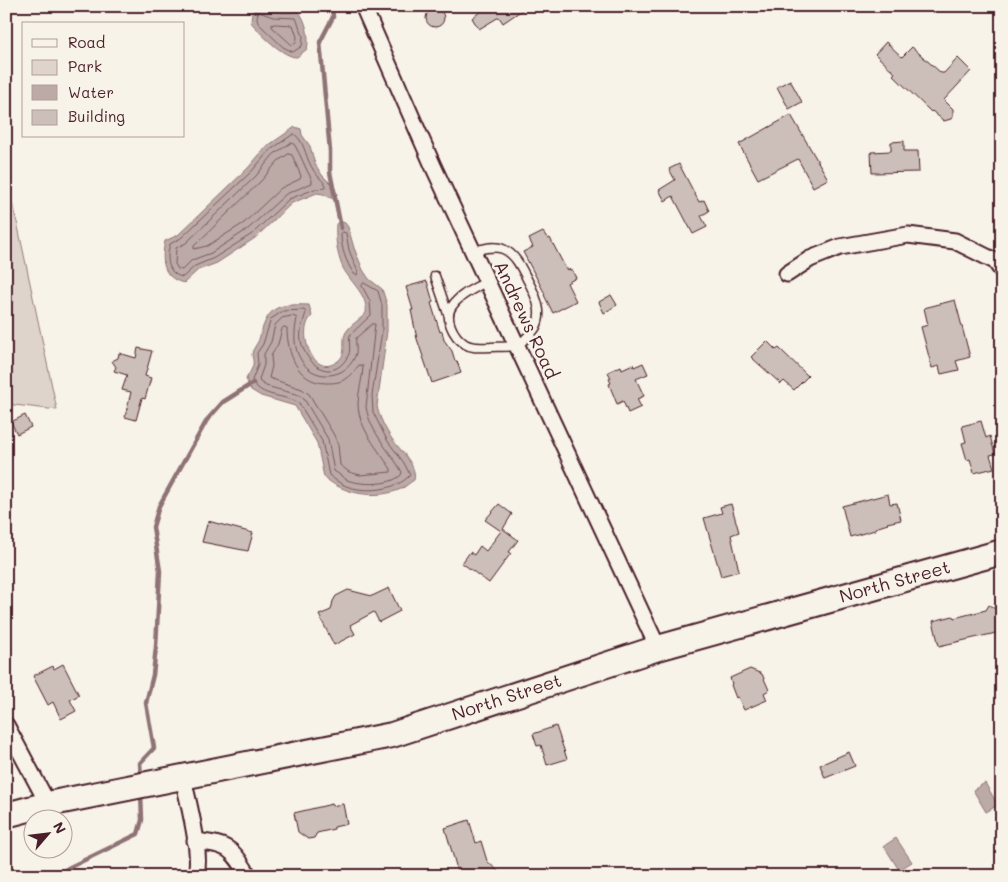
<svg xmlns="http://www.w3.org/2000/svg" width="1008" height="882" font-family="Mali,sans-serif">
	<rect width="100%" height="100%" fill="#f7f3e8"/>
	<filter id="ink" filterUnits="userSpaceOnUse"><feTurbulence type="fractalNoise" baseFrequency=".02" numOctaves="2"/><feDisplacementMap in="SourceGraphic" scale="10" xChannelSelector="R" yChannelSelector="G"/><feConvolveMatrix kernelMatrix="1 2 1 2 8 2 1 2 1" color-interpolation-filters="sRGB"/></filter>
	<g filter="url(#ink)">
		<!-- green -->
		<path fill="#ded4cc" stroke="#947a7c" d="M6,180L17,222L57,410L6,404Z"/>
		<!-- water -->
		<path fill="#bcaaa7" stroke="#8e7275" d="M260,7C275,11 282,15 298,11C306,19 310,38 307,49L297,57C284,58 258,32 251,22L252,12Z
			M295,127L301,129L302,135L310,146L315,164L322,175L335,188L337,194L335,200L323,194L317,193L292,203L255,238L217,263L198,270L184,283C162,278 161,260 165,241L178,235L248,168L266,147Z
			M340,221L345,223L348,227L354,248L363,270L369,279L382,289L387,305V331L377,406C379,417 386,430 392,439C400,450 418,466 414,480C409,483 405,487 401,489C376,500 343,494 324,477L317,443L295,406L261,396L251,390L246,379C248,375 252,370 253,365C254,361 252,357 252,354C253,347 259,343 260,336C269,305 278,304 309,305L312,316C296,330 312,377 335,363C350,354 340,343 346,332C351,324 360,320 366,313C368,295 351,283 343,268C337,255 335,238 336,224Z
			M985,783L998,805L986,812L973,790Z
			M896,838L912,862L899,870L884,846Z"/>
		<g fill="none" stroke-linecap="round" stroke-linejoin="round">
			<!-- shore -->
			<path stroke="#78575d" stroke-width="1" d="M259,12L273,17L296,18L303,36L302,46L293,52L283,47L258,23L257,17Z
				M275,24L293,25L297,37L296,43L292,45L272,27V25Z
				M294,134C304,140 305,155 311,166C315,174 320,178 326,185V188L315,189L289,199L252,234L214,258L195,266L183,277C167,275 166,257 170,244L181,238L252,171L269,151Z
				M291,143L294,144C301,155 305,168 312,180V183L286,194L248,229L211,253L192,260L182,270L178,269L175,264L176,248L186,243L256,176L273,155Z
				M289,154L292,155L301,176L300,179L281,188L244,223L207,246L194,249V246L261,181L278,161Z
				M343,232L346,233L349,250L358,272L357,275L354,274C346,262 341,248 341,234Z
				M364,283L378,291L382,305V331L372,395L373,412L387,440L404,463L410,475C396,491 365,493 346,486C339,483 334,479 329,475L322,441L299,403C284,394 260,398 252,380L258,365L257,353L263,344L271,319L283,311L304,310L306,312C304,321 299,330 301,341C306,365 331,383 347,358C352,351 348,343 350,335L371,315L370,301L362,286Z
				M293,316L297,318C294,333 293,347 301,360C314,383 349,379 356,353C357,348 355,343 356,338L372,324H375L366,407C370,432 390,451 402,472L401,475C390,486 361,485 347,480C342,477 338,473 334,471L328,439L304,399L299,395L266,386L260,382L259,379L264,365V354L271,342L275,325L282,318Z
				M284,327L287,328C287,352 297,383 326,383C332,383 340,383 345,379C350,376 355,370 359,365L363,366C363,378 358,391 358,404C358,427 379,451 391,469V472L360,475L349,472L340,465L338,445L334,435L309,394L302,389L269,378L272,366L271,356L278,344L282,329Z"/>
			<!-- stream -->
			<path stroke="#8e7275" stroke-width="4.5" d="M332,6L333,17L320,42L330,151V172L341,228
				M141,777L140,763L154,748L146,703L153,675L156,647L160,571L153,527L159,506L207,420L223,402L253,383
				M56,876L68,868L138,834L142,820L141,792"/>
		</g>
		<!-- building -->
		<path fill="#ccbfb9" stroke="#4a1f2b" d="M488,6H528L503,23L499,17L479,29L472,18Z
			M426 18a9 9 0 1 1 18 0a9 9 0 1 1-18 0Z
			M886,42L902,57L912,47L941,73H944L958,58L971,71L944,100L953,109V116L951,119L944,121L932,111L931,112L893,75L895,73L875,54Z
			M790,80L802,102L789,109L777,87Z
			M791,115L828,179L813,187L798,159L758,179L739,144Z
			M904,141V151H918L919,172L872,173L871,152L891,151V142Z
			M679,164L699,202L704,200L709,211L701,216L707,227L693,234L673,196L665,201L659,190L675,180L669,169Z
			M543,232L548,239L550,238L566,269L572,270L576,278L567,283L576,301L553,313L544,295L545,294L523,252L533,247L529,239Z
			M427,281L433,302L431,303L440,332L442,331L444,340L452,351L455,361H457L461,373L432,383L417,339L411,310H413L406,287Z
			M611,295L617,305L604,313L599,302Z
			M955,300L970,357L956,361L959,370L941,374L939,366L932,368L921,327L928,325L924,308Z
			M767,341L776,350L779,348L808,376L794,390L784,381L781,384L751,357Z
			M138,348L152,351L145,376L151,378L145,399L142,398L136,420L125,417L131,392L122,390L127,375L114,371L116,367L112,361L118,358L119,353L136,358Z
			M643,363L648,374L636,379L644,396L637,399L641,407L628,413L623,401L617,404L609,384L611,383L609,379L611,378L608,372L621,366L622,369L633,364L634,367Z
			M25,415L31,427L17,434L11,422Z
			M981,421L986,438L990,436L995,454L990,455L994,468L974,473L970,459L967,460L962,443L966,442L962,426Z
			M888,494L890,504L897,503L901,520L887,523L888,524L875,528V530L850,537L842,506Z
			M499,504L512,514L503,529L518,540L509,552L511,553L489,583L462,563L470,552L474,555L480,546L486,551L501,531L485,520Z
			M731,504L739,532L731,535L739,571L721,576L704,518L722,513L720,507Z
			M208,521L253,533L248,551L202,542Z
			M389,588L400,611L379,622L374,612L350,625L355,634L334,645L319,615L331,610L333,601L336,596L348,590L372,596Z
			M989,605L1002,613V623L996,633L939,646L933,621L953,616L954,618L986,610Z
			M63,664L79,695L70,700L76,711L61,719L53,702L48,705L33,676L53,666L54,669Z
			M750,669L762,674L769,690L764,693L767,700L744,710L738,697L736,698L731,685L732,684L730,678Z
			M556,726L567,759L547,765L541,745L537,746L533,734Z
			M849,752L855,766L825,778L820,765Z
			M332,804V806L343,804L347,824L334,827V829L317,833L314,838L308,839L298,832L294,813Z
			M469,820L476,843L481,841L487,861L503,876H479L475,872L459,876L445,828Z"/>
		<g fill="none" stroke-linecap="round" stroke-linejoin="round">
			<defs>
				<path id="lane" d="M473,251C482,249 494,245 503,249C515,254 521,267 526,277C537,297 549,321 526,338C524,340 520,344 517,345C510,348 498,346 491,347C482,347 473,349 465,344C453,336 443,317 453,305C460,294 476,288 487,281
					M435,276L449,317"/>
				<path id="street" d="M363,6L434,168L658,648
					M787,274L810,259L840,247L908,235L955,241L995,261L1002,271
					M6,725L48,804
					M183,777C188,803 202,851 196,876
					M195,841C229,845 231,847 249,876"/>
				<g id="primary">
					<path id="s1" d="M6,815L48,804L392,735L658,648L1002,552"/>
				</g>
			</defs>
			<!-- lane casing -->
			<use href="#lane" stroke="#4a1f2b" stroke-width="11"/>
			<!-- street casing -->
			<use href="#street" stroke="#4a1f2b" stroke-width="19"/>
			<!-- primary casing -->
			<use href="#primary" stroke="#4a1f2b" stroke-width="28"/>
			<!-- lane -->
			<use href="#lane" stroke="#f7f3e8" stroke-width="8"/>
			<!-- street -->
			<use href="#street" stroke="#f7f3e8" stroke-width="15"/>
			<!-- primary -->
			<use href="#primary" stroke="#f7f3e8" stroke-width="24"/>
		</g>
	</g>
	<g text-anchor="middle" stroke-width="5" stroke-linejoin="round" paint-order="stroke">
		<!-- street labels -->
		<g font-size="18" fill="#4a1f2b" stroke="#f7f3e8">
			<text transform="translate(526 320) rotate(65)" y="6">Andrews Road</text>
			<text dy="6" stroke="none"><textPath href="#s1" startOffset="920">North Street</textPath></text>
			<text dy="6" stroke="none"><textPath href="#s1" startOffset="515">North Street</textPath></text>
		</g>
	</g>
	<!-- margin -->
	<rect width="1008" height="882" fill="none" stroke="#f7f3e8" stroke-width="25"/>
	<rect x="12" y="12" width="983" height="857" fill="none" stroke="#4a1f2b" stroke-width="2" filter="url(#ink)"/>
	<!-- legend -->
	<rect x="22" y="22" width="162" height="115" fill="#f7f3e8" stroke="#b29e9c"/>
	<rect x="32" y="39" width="25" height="8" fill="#f7f3e8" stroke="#b29e9c"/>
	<text x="68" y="48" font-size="15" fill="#4a1f2b">Road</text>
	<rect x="32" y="60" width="25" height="15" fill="#ded4cc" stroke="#b29e9c"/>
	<text x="68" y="72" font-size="15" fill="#4a1f2b">Park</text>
	<rect x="32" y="85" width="25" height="15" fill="#bcaaa7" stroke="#b29e9c"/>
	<text x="68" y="98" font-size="15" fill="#4a1f2b">Water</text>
	<rect x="32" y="110" width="25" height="15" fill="#ccbfb9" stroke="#b29e9c"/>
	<text x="68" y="122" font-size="15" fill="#4a1f2b">Building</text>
	<!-- north arrow -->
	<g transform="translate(48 834) rotate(62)"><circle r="24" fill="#f7f3e8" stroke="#b29e9c"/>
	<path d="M0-4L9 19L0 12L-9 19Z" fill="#4a1f2b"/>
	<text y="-8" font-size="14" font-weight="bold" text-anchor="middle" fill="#4a1f2b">N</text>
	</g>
</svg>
